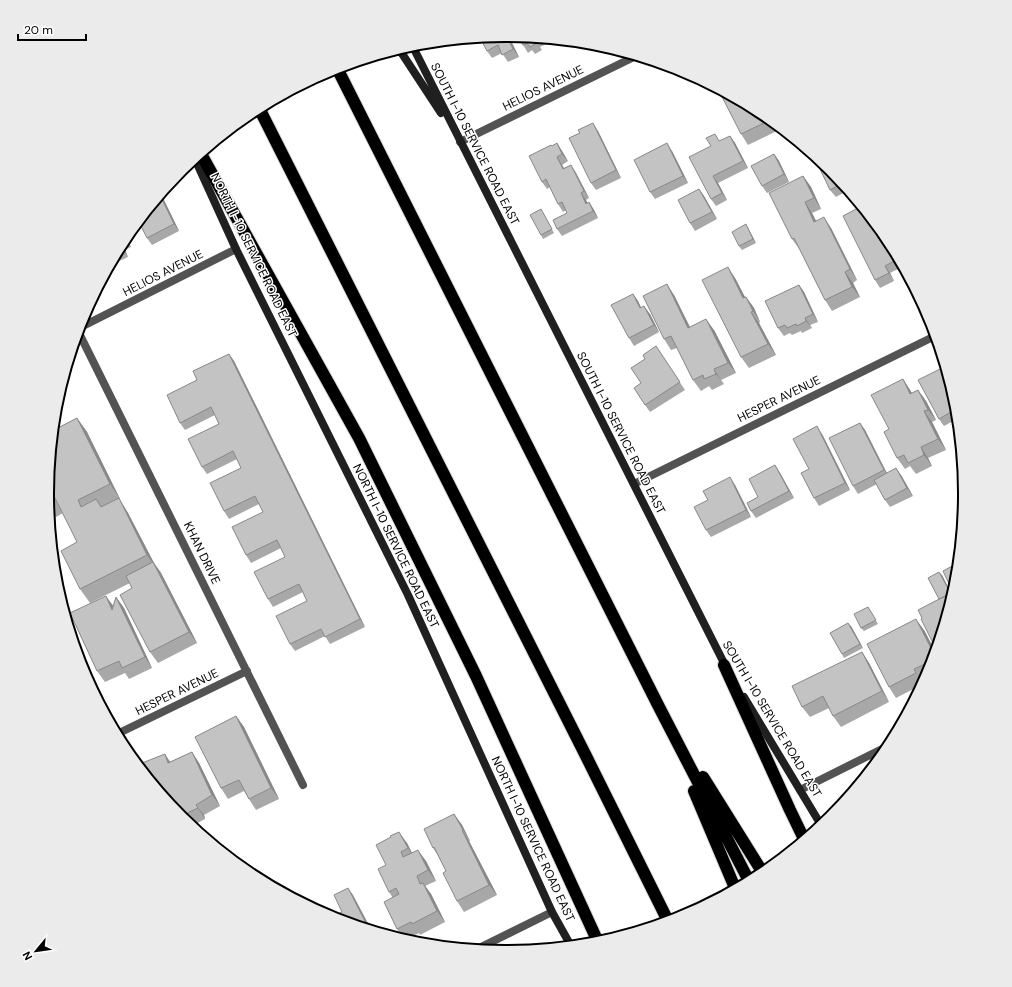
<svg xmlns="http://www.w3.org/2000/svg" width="1012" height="987" font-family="'DM Sans',sans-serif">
	<rect width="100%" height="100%" fill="#fff"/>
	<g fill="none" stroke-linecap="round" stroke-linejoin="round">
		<defs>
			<path id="highway" d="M337,68L658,705L749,881
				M259,108L585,754L668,921
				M201,154L359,438L476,676L598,942
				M724,665L790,810L804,839
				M703,777L763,873
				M694,791L735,888"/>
		</defs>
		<!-- highway casing -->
		<use href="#highway" stroke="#dbdbdb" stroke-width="14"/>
		<!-- street -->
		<path stroke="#535353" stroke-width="8" d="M460,142L636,56
			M79,328L236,249
			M78,331L303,785
			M634,484L935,336
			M117,734L247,671
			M800,790L888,746
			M477,949L552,912"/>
		<!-- secondary -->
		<path stroke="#202020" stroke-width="8" d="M412,45L727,669
			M399,49L441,113
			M195,159L236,249L408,595L552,912L571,946
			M744,697L821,825"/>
		<!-- highway -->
		<use href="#highway" stroke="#000" stroke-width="12"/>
	</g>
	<!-- wall -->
	<path fill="#a8a8a8" d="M506,35H508L519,57L508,62L502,53L492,58L487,51Z
		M518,36L554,40L540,47L542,50L535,54L532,50L528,53L523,45Z
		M761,112L781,129L748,145L741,134Z
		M598,131L621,178L596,190L591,183Z
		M730,136L735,143L748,168L718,183L727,200L716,206L711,199V146Z
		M557,143L562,151L568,161L562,165L564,168L571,165L576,173L589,198L586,200L587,203L589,202L594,210L598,218L562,236L557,229L567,213L566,210L563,212L558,204L550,187L547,189L542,182L552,146Z
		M672,151L688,183L655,199L650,192Z
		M774,154L779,161L789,182L767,193L762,186Z
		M830,169L856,201L852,202L845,192L836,197L830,190Z
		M803,176L811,187L821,209L812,213L816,221L831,228L857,280L853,283L860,297L832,311L825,300L800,250L792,239Z
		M699,189L704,196L717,219L695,231L690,223Z
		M161,194L179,231L152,245L147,238L139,222Z
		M858,208L887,239L902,267L890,273L894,281L880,288L875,280Z
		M541,209L554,233L543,239L541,235Z
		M748,228L756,243L742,250L739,246Z
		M126,237L131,247L125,250L128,257L117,262L114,258Z
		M735,278L745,297H746L754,308L760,322L759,323L776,355L749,368L741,357Z
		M799,285L804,292L818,322L810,325L812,328L802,333L801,331L792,335L790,333L784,336L778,328Z
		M633,294L638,301L641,308L650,314L659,332L634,346L629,338Z
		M674,295L690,327L714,330L736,373L721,380L724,384L712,390L709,386L701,391L693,380L677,348L671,350L664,339Z
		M656,346L685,390L650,412L645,405L641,383L645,359Z
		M229,354L234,361L365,627L330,644L325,636L295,651L290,644L307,601L303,592L273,607L268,599L285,557L281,548L251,563L246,555L263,512L259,504L229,519L224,511L241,468L237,459L207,474L202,467L219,424L215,415L185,430L180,423L197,380Z
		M903,379L912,393L918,390L926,401L936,420L932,422L946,450L928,458L932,466L916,474L910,466L905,469L897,458L889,429Z
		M956,404L957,419L944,426L939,419Z
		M77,418L87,432L120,499H119L128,513L154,563L161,573L197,643L158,663L150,652L132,588L130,583L90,603L80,589L77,542L63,513L56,517L49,507L48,493Z
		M860,423L865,430L887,473L901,475L913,496L890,507L885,500L877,484L858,494L853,486Z
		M822,434L850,490L819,506L814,498Z
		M775,465L780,473L794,498L756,518L751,511Z
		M735,485L751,517L711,537L706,530L708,500Z
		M52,542L59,555L54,558Z
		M942,575L952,595L951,599H949L950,601L922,618L939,599Z
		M116,597L124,608L152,668L129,679L125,673L105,682L97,671L113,607Z
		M868,607L878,624L864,631L861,628Z
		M851,626L863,648L844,658L842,654Z
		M924,630L935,651L930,669L924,679L922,680L923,682L921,685L896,698L889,687Z
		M862,652L869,663L889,702L841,727L833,716L829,708L810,717L802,707Z
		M236,716L244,727L279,799L256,810L249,799L244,791L228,799L221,788Z
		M192,752L199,763L220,806L204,815L205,819L192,826L182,818L150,778L170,762Z
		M454,814L462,825L470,841H469L497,895L464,912L457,901L446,871L437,854L433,848Z
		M407,843L412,853L426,861L436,881L425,886L431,894L445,922L420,935L419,933L405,940L397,929L393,898L389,892L386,865Z"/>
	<!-- shaded-wall -->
	<path fill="#888" d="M506,35H508L519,57L513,49Z
		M593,123L598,131L621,178L616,170Z
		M730,136L735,143L748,168L743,161Z
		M557,143L562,151L568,161L562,154Z
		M667,143L672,151L688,183L683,176Z
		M774,154L779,161L789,182L784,174Z
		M557,157L562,165L568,176L563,169Z
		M571,165L576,173L589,198L584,191Z
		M713,176L718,183L727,200L722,193Z
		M803,176L811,187L821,209L814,198Z
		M699,189L704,196L717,219L712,212Z
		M581,193L586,200L591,211L586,204Z
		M161,194L179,231L174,224L160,195Z
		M589,202L594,210L598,218L593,211Z
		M805,202L812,213L822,233L814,222Z
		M824,217L831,228L857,280L850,269Z
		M746,224L748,228L756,243L753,239Z
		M126,237L131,247L126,239L125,238Z
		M121,245L125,250L128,257L123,249Z
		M885,266L890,273L894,281L889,273Z
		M728,267L735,278L751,309L743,298Z
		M845,272L853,283L860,297L852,287Z
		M667,284L674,295L695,338L688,328Z
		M799,285L804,292L818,322L813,314Z
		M633,294L638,301L645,316L640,308Z
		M746,297L754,308L760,322L753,311Z
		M644,306L650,314L659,332L654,325Z
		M751,312L759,323L776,355L768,344Z
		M805,318L810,325L812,328L806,321Z
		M706,319L714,330L736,373L728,363Z
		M229,354L234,361L365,627L360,619Z
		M714,369L721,380L724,384L716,374Z
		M903,379L910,390L918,405L910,394Z
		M918,390L926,401L936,420L928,410Z
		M924,411L932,422L946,450L938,439Z
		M77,418L87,432L120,499L110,484Z
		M860,423L865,430L889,478L884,470Z
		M817,426L822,434L850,490L845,483Z
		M921,447L928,458L932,466L924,455Z
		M775,465L780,473L794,498L789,491Z
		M896,468L901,475L913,496L907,488Z
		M730,477L735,485L751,517L746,510Z
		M119,498L128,513L154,563L161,573L197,643L189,632L157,569L147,555Z
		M52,542L59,555L52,544Z
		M939,572L942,575L952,595L951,594Z
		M106,596L114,607L112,610Z
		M116,597L124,608L152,668L145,657Z
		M916,619L924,630L935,651L934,654Z
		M848,623L851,626L863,648L860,644Z
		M862,652L869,663L889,702L882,691Z
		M236,716L244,727L279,799L271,788Z
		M192,752L199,763L220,806L212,795Z
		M165,754L172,765L168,763Z
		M196,805L204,815L205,819L198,808Z
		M454,814L462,825L470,841L463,830Z
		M462,830L469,841L497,895L489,885Z
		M399,832L407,843L415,859L408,848Z
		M418,850L426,861L436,881L428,870Z
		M423,883L431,894L445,922L437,911Z
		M348,888L353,895L371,929H369Z"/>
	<!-- building -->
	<path fill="#c3c3c3" stroke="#888" d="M506,35L513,49L502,55L498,45L487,51L480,38Z
		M518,36L539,38L535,40L537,43L530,47L527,43L523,45Z
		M718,89L761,112L770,120L741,134Z
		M593,123L616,170L591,183L569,138L580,133L578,130Z
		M715,134L719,141L730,136L743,161L713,176L722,193L711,199L689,157L711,146L706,138Z
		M557,143L562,154L557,157L563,169L571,165L584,191L581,193L586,204L589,202L593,211L557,229L553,220L567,213L562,202L558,204L546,179L542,182L529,156L551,145L552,146Z
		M667,143L683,176L650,192L634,160Z
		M774,154L784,174L762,186L751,166Z
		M826,166L830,169L850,193L847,195L841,184L830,190L820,169Z
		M803,176L814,198L805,202L814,222L824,217L850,269L845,272L852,287L825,300L794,238L792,239L769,193Z
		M699,189L712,212L690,223L678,200Z
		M160,195L174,224L147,238L139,222Z
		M857,202L887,239L898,259L885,266L889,273L875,280L843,216L858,208L855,203Z
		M541,209L552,229L541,235L530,215Z
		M746,224L753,239L739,246L732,232Z
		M121,245L123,249L118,252Z
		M728,267L743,298L746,297L753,311L751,312L768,344L741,357L702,280Z
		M667,284L688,328L706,319L728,363L714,369L716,374L704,379L703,375L693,380L671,336L664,339L643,296Z
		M799,285L813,314L805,318L806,321L797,326L796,324L787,328L785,325L778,328L765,301Z
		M633,294L640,308L644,306L654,325L629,338L611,305Z
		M656,346L680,382L645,405L634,388L641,383L631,368L645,359L643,355Z
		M229,354L360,619L325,637L321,629L290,644L276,616L307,601L299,584L268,599L254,572L285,557L277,540L246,555L232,527L263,512L255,496L224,511L210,483L241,468L233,451L202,467L188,439L219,424L211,407L180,423L167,395L197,380L193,371Z
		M944,367L956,404V409L939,419L918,380Z
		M903,379L910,394L918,390L928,410L924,411L938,439L921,447L924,455L908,463L904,455L897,458L884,432L889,429L871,395Z
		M77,418L110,484L78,500L81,507L96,499L101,507L119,498L147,555L80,589L61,551L77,542L55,498L48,502V493L54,430Z
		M860,423L884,470L853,486L829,438Z
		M817,426L845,483L814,498L801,473L809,469L793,439Z
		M775,465L789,491L751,511L747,503L758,497L749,479Z
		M896,468L907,488L885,500L874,480Z
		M730,477L746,510L706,530L694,507L708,500L703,491Z
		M153,562L189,632L150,652L120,595L132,588L126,576Z
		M956,564L957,567L956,583L953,592L943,571Z
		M939,572L951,594L939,599L928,578Z
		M947,595L950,602L936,649L921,619L922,618L918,610Z
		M106,596L112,610L116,597L145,657L122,668L119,661L97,671L70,613Z
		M868,607L876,620L861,628L854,614Z
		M916,619L934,654L932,661L914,669L916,673L889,687L867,644Z
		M848,623L860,644L842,654L830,633Z
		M862,652L882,691L833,716L823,696L802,707L792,686Z
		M236,716L271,788L249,799L239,780L221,788L195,737Z
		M192,752L212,795L196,805L198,808L181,816L150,778L142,763L165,754L168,763Z
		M454,814L463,830H462L489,885L457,901L443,873L446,871L434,847L433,848L424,829Z
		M399,832L408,848L401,852L403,857L418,850L428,870L417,876L420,884L423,883L437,911L412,924L411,922L397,929L384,902L399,894L396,888L389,892L378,869L386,865L376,845L391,837L390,836Z
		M348,888L369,929L331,917L342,912L334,895Z"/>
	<g text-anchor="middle" stroke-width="3" stroke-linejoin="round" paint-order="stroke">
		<!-- street labels -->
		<g font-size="12" fill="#000" stroke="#fff">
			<text transform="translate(543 88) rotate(-26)" y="4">HELIOS AVENUE</text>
			<text transform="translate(475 144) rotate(63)" y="4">SOUTH I-10 SERVICE ROAD EAST</text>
			<text transform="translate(254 255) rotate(64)" y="4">NORTH I-10 SERVICE ROAD EAST</text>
			<text transform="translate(163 273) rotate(-27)" y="4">HELIOS AVENUE</text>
			<text transform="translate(779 399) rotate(-26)" y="4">HESPER AVENUE</text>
			<text transform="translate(621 433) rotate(63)" y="4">SOUTH I-10 SERVICE ROAD EAST</text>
			<text transform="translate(396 546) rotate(64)" y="4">NORTH I-10 SERVICE ROAD EAST</text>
			<text transform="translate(202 553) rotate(64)" y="4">KHAN DRIVE</text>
			<text transform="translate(177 692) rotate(-26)" y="4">HESPER AVENUE</text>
			<text transform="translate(772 719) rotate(59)" y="4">SOUTH I-10 SERVICE ROAD EAST</text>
			<text transform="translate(533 839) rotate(65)" y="4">NORTH I-10 SERVICE ROAD EAST</text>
		</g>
	</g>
	<!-- crop -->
	<path d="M0 0H1012V987H0ZM505 42H507A451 451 0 0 1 958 493V494A451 451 0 0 1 507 945H505A451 451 0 0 1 54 494V493A451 451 0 0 1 505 42Z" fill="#ebebeb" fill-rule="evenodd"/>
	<path fill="none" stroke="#000" stroke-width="2" d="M505 42H507A451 451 0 0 1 958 493V494A451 451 0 0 1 507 945H505A451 451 0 0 1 54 494V493A451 451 0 0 1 505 42Z"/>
	<!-- north arrow -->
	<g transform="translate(36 951) rotate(241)" stroke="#ffffff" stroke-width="3" paint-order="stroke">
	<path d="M0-3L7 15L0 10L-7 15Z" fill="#000000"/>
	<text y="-6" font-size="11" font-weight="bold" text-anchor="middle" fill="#000000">N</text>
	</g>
	<!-- scale -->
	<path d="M18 34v6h68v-6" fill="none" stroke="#000000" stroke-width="2"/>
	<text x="24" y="34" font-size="12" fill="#000000" stroke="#ffffff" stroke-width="3" paint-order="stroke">20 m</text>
</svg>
